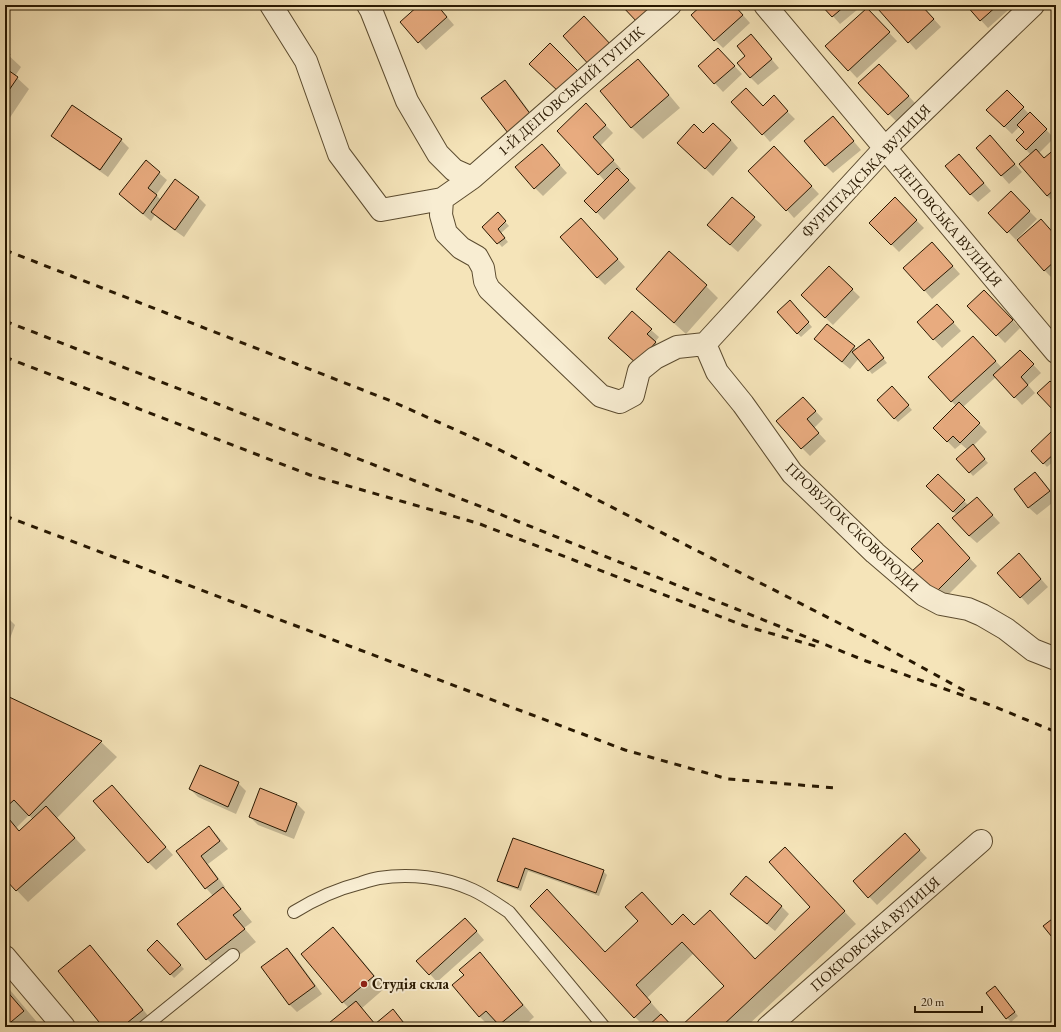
<svg xmlns="http://www.w3.org/2000/svg" width="1061" height="1032" font-family="'EB Garamond',serif">
	<rect width="100%" height="100%" fill="#f5e4b9"/>
	<filter id="stains"><feTurbulence type="fractalNoise" baseFrequency=".005" numOctaves="4"/><feColorMatrix values="0 0 0 0 .2 0 0 0 0 .09 0 0 0 0 .02 0 0 0 .5 -.17"/></filter>
	<radialGradient id="worn" r=".72"><stop offset=".6" stop-color="#630" stop-opacity="0"/><stop offset="1" stop-color="#630" stop-opacity=".3"/></radialGradient>
	<!-- shadow -->
	<path fill="#0003" fill-rule="evenodd" d="M420,5H437L454,25L426,50L419,42Z
		M471,5H479L475,9Z
		M704,5H734L750,23L723,48L715,40Z
		M823,5H863L840,24Z
		M884,5H921L941,27L916,50L909,42Z
		M967,5H1014L988,28Z
		M874,17L897,41L857,78L827,46Z
		M751,35L779,68L758,85L751,78L747,56Z
		M5,52L21,67L15,76L29,89L5,125Z
		M726,57L742,74L723,92L699,66Z
		M638,60L650,72L680,108L643,139L631,127Z
		M887,73L916,104L897,122L889,114Z
		M505,81L513,89L538,123L483,98Z
		M1007,91L1029,114L1030,113L1054,138L1039,153L1045,159L1056,149V202L1055,203L1047,196L1031,155L1017,140L1026,132L1020,126L1012,134L987,110Z
		M781,105L795,119L770,142L763,134V107Z
		M594,113L613,133L600,146L621,169L619,171L636,188L604,220L586,201L605,181L558,131Z
		M840,125L861,150L833,173L825,165Z
		M703,135L731,140L738,148L713,176L686,150Z
		M52,136L121,140L129,148L108,177L60,143Z
		M997,144L1022,172L1009,184L977,148Z
		M549,153L567,173L543,196L535,188Z
		M782,155L819,194L794,218L787,210Z
		M146,162L167,180L156,195L161,200L198,197L206,205L184,237L160,220L155,215L151,221L128,202L120,194Z
		M967,163L991,191L978,202L970,194Z
		M1011,193L1037,219L1016,240L990,213Z
		M895,199L924,228L899,252L870,223Z
		M498,214L509,226L501,233L508,242L502,247L484,227Z
		M754,218L762,225L738,252L716,233Z
		M589,227L625,267L605,285L597,277Z
		M1056,237V274L1052,278L1044,270Z
		M940,252L960,274L932,299L905,268Z
		M669,253L706,286L718,298L686,334L649,301L637,289Z
		M829,267L860,297L833,325L802,295Z
		M984,291L1020,328L1005,343L969,306Z
		M793,305L812,327L801,337L797,333Z
		M945,313L961,331L942,348L918,322Z
		M651,330L659,337L655,342L663,351L645,371L609,338Z
		M815,339L854,347L857,350L872,344L887,363L872,374L859,358L850,369L823,347Z
		M981,345L1002,368L1028,359L1041,373L1028,385L1035,393L1022,405L996,377L963,407L987,432L973,446L988,463L973,476L958,459L968,450L961,444L955,449L934,428L956,406L929,377Z
		M896,391L912,410L898,422L894,418Z
		M803,398L823,419L814,428L826,441L810,456L802,448Z
		M1056,437V459L1047,467L1032,451Z
		M1035,474L1043,481L1056,498V500L1037,515L1029,508L1015,490Z
		M938,475L968,505L984,506L1000,523L977,543L969,536L957,515L927,486Z
		M938,525L977,566L941,602L924,561Z
		M1027,563L1048,587L1028,605L1021,597Z
		M5,616L7,617L15,625L5,652Z
		M5,696L101,742L117,757L57,818L86,850L28,902L5,878ZM29,815L33,820L20,832L16,828Z
		M238,783L246,791L236,814L198,797L190,789Z
		M260,790L297,804L305,812L294,839L258,825L250,817Z
		M119,794L173,855L156,870L148,862Z
		M209,827L217,835L228,849L208,864L225,887L223,889L234,900L252,922L244,928L256,942L219,971L207,959L178,924L213,896L206,888L178,851Z
		M514,839L603,871L607,875L599,896L528,871L521,891L502,884L499,881Z
		M912,842L927,858L877,905L854,881Z
		M785,848L856,924L746,1027H681L725,986L694,953L647,998L662,1015H661L673,1027H645L635,1017L605,953L640,921L653,905L673,926H694L756,960L812,908Z
		M732,894L781,906L789,914L775,931L740,902Z
		M473,927L484,940L437,982L430,974Z
		M333,928L345,940L385,988L362,1008L375,1025L397,1014L407,1027H325L349,1008L343,1002Z
		M157,941L184,969L174,978L148,950Z
		M90,947L101,958L154,1023L148,1027H105Z
		M287,949L295,957L322,994L297,1012L290,1005L262,967Z
		M480,954L491,966L534,1017L523,1027H501L498,1023L493,1027H490L480,1017L453,985L465,975Z
		M5,984L41,1027H5Z
		M998,991L1018,1016L1011,1022L1007,1018Z"/>
	<!-- building -->
	<path fill="#e8ab7f" stroke="#281801" d="M419,5H437L447,17L418,43L400,22Z
		M621,5H651L655,9L639,24Z
		M702,5H734L743,15L714,41L691,15Z
		M821,5H846L832,17Z
		M882,5H921L934,19L908,43L878,9Z
		M966,5H998L980,21Z
		M867,8L890,32L848,71L825,46Z
		M584,16L613,47L591,67L563,36Z
		M751,34L772,59L750,78L737,63L745,56L737,46Z
		M550,43L579,72L559,92L529,64Z
		M718,48L735,66L714,84L698,66Z
		M5,51L10,54L5,61Z
		M638,59L669,95L631,128L600,91Z
		M879,64L909,96L888,115L858,83Z
		M5,68L18,77L5,96Z
		M1056,78V86L1052,82Z
		M505,80L531,115L508,133L481,98Z
		M746,88L763,106L774,95L788,111L762,135L731,102Z
		M1007,90L1024,107L1004,127L986,110Z
		M586,103L606,125L593,137L614,160L598,175L557,131Z
		M72,105L122,139L100,170L51,136Z
		M1030,112L1047,129L1026,150L1016,140L1024,132L1017,125Z
		M833,116L854,141L825,166L804,141Z
		M713,123L731,140L705,169L677,143L694,124L703,133Z
		M990,135L1015,164L1001,176L976,148Z
		M542,144L560,165L534,189L515,167Z
		M774,146L812,186L786,211L748,171Z
		M1056,148V188L1047,196L1019,164L1036,149L1044,158Z
		M959,154L984,183L970,195L945,166Z
		M146,160L160,172L148,188L157,195L143,214L119,194Z
		M617,168L629,180L596,213L584,201Z
		M175,179L199,197L175,230L151,212Z
		M1011,191L1030,211L1007,233L988,213Z
		M732,197L755,217L730,245L707,225Z
		M895,197L917,220L891,245L869,223Z
		M498,212L506,221L498,229L505,238L497,244L482,227Z
		M581,218L618,259L597,278L560,237Z
		M1041,219L1056,236V260L1044,271L1017,240Z
		M932,242L953,266L924,291L903,268Z
		M669,251L707,285L674,323L636,289Z
		M829,266L853,289L825,318L801,295Z
		M984,290L1013,320L996,336L967,306Z
		M790,300L809,322L797,334L777,312Z
		M937,304L954,322L933,340L917,322Z
		M632,311L652,329L647,334L656,342L637,364L608,338Z
		M827,324L855,346L842,362L814,339Z
		M973,336L996,361L951,402L928,377Z
		M869,339L884,358L868,371L852,352Z
		M1020,350L1034,364L1021,377L1028,385L1014,398L993,375Z
		M1050,381L1056,387V411L1055,412L1037,393Z
		M892,386L909,405L894,419L877,400Z
		M803,397L816,411L807,419L819,433L801,449L776,421Z
		M959,402L980,423L960,443L953,436L947,442L933,428Z
		M1052,431L1056,436V452L1043,464L1031,451Z
		M973,444L985,459L969,473L956,459Z
		M1035,472L1050,491L1028,508L1014,489Z
		M938,474L965,500L953,512L926,486Z
		M977,497L993,515L969,536L952,518Z
		M938,523L970,558L933,595L911,572L923,561L911,549Z
		M1019,553L1041,579L1020,598L997,573Z
		M5,695L102,741L29,816L14,800L5,808Z
		M200,765L239,782L228,807L189,789Z
		M112,785L166,847L148,863L93,801Z
		M260,788L297,803L286,832L249,817Z
		M46,806L75,838L16,891L5,879V822L9,819L19,831Z
		M209,826L220,841L201,856L218,879L205,889L176,851Z
		M905,833L920,850L868,898L853,881Z
		M513,838L604,870L596,893L525,868L518,888L497,881Z
		M785,847L845,911L721,1027H680L724,986L682,942L636,985L651,1002L634,1018L530,906L547,889L605,952L638,921L625,907L642,892L672,925L683,914L694,925L710,910L755,959L810,907L769,862Z
		M746,876L782,906L767,924L730,894Z
		M223,887L241,909L233,915L245,929L206,960L177,924Z
		M1056,916V942L1043,926Z
		M465,918L477,931L429,975L416,961Z
		M333,927L374,976L342,1003L301,954Z
		M157,940L181,965L170,975L147,950Z
		M90,945L143,1010L122,1027H103L58,971Z
		M287,948L315,986L289,1005L261,967Z
		M480,952L523,1005L499,1025L486,1011L479,1017L452,985L464,975L459,970Z
		M995,986L1015,1012L1006,1019L986,993Z
		M5,989L24,1011L5,1027Z
		M356,1001L375,1024L393,1009L407,1027H324Z
		M661,1014L673,1027H647Z"/>
	<g fill="none" stroke-linecap="round" stroke-linejoin="round">
		<defs>
			<path id="lane" d="M294,912C315,899 337,889 361,883C367,881 373,879 379,878C409,873 445,877 473,890C486,896 497,904 509,912L604,1027
				M144,1027L233,955"/>
			<path id="street" d="M271,5L306,61L339,154L381,210L442,199
				M368,5L371,10L407,101L438,154L454,170L472,178L442,199L441,215L446,233L461,248L477,257L483,268L485,281L489,289L601,396L620,402L633,395L639,371L655,358L677,347L705,344L717,372L743,404L792,473L875,553L924,595L941,604L968,609L982,615L1006,629L1033,650L1056,659
				M765,5L1056,352
				M472,178L670,5
				M705,344L885,148L1033,5
				M5,957L64,1027
				M768,1027L981,841"/>
		</defs>
		<!-- lane casing -->
		<use href="#lane" stroke="#5b4b2f" stroke-width="14"/>
		<!-- street casing -->
		<use href="#street" stroke="#5b4b2f" stroke-width="24"/>
		<!-- lane -->
		<use href="#lane" stroke="#f8edd2" stroke-width="12"/>
		<!-- street -->
		<use href="#street" stroke="#f8edd2" stroke-width="22"/>
		<!-- rail -->
		<path stroke="#281801" stroke-width="3" stroke-dasharray="7 7" stroke-linecap="butt" d="M5,250L391,401L494,447L872,640L967,692
			M5,321L487,509L866,661L993,706L1056,732
			M5,357L310,475L446,514L480,524L745,626L822,648
			M5,516L625,750L728,779L836,788"/>
	</g>
	<!-- markers -->
	<circle fill="#8f2418" stroke="#f8edd2" stroke-width="1.5" cx="364" cy="984" r="4"/>
	<g text-anchor="middle" stroke-width="4" stroke-linejoin="round" paint-order="stroke">
		<!-- street labels -->
		<g font-size="15" fill="#281801" stroke="#f8edd2">
			<text transform="translate(571 91) rotate(-41)" y="5">1-Й ДЕПОВСЬКИЙ ТУПИК</text>
			<text transform="translate(866 171) rotate(-46)" y="5">ФУРШТАДСЬКА ВУЛИЦЯ</text>
			<text transform="translate(949 225) rotate(50)" y="5">ДЕПОВСЬКА ВУЛИЦЯ</text>
			<text transform="translate(852 527) rotate(44)" y="5">ПРОВУЛОК СКОВОРОДИ</text>
			<text transform="translate(875 934) rotate(-41)" y="5">ПОКРОВСЬКА ВУЛИЦЯ</text>
		</g>
		<!-- poi labels -->
		<g font-size="15" font-weight="bold" fill="#281801" stroke="#f8edd2" text-anchor="start">
			<text x="372" y="989">Студія скла</text>
		</g>
	</g>
	<!-- margin -->
	<rect width="1061" height="1032" fill="none" stroke="#f5e4b9" stroke-width="20"/>
	<rect x="6" y="6" width="1049" height="1020" fill="none" stroke="#281801" stroke-width="2"/>
	<rect x="10" y="10" width="1041" height="1012" fill="none" stroke="#281801"/>
	<!-- scale -->
	<path d="M915 1006v6h67v-6" fill="none" stroke="#281801" stroke-width="2"/>
	<text x="921" y="1006" font-size="12" fill="#281801" stroke="#f8edd2" stroke-width="3" paint-order="stroke">20 m</text>
	<rect width="100%" height="100%" filter="url(#stains)"/>
	<rect width="100%" height="100%" fill="url(#worn)"/>
</svg>
